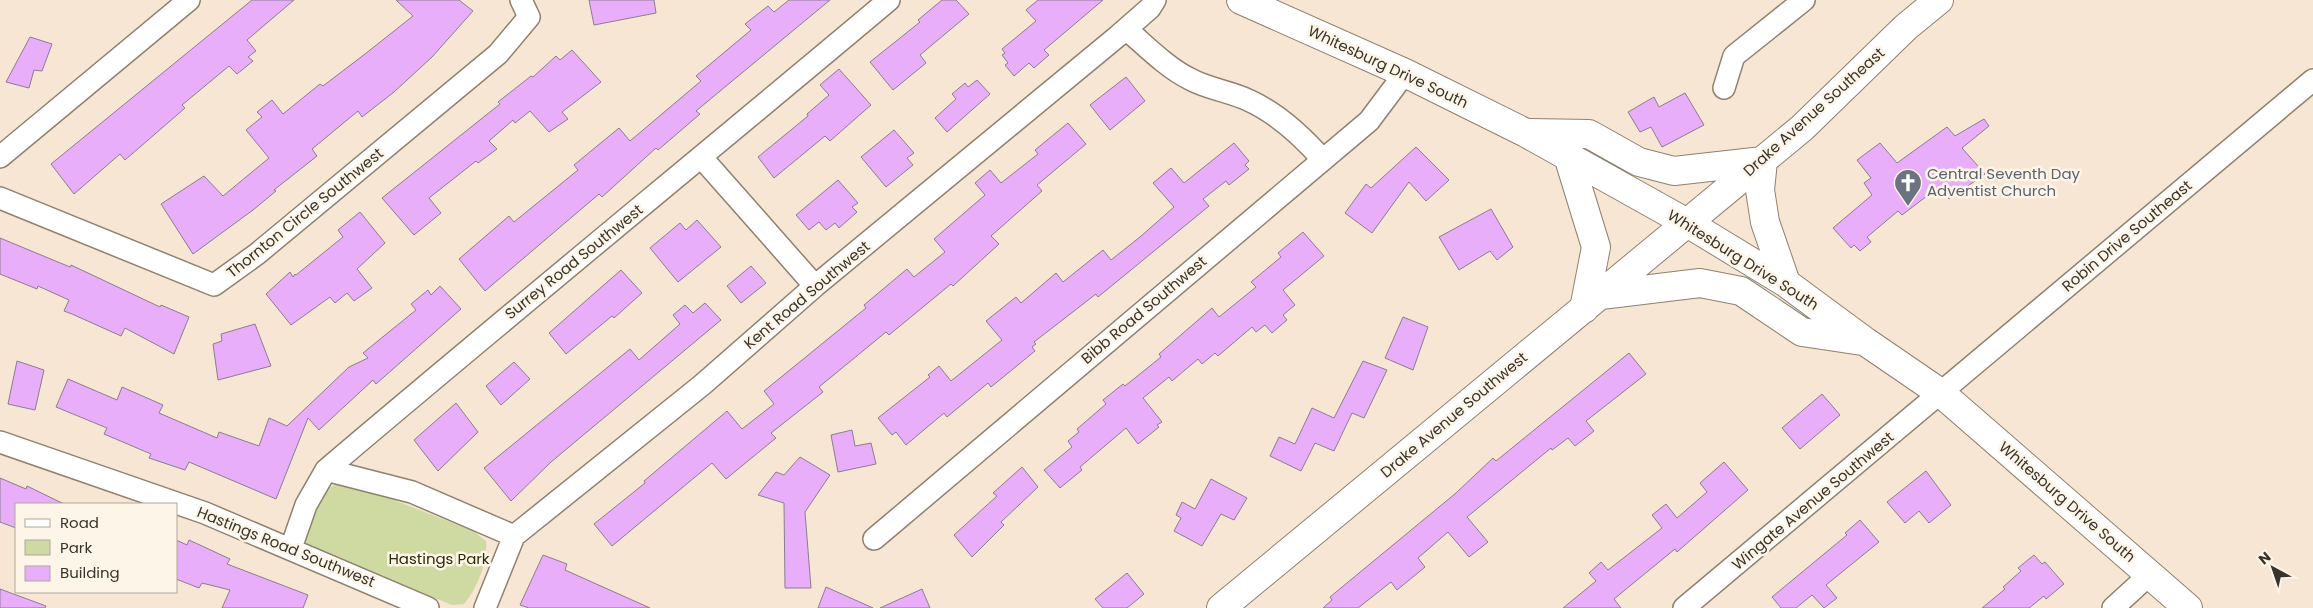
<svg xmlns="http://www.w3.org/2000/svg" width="2313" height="608" font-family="Poppins,sans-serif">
	<rect width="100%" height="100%" fill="#f6e6d3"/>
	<!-- green -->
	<path fill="#cedaa2" d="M348,482L473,531L486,541C488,561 477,589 464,604L452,605L311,548L304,542C305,530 318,500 326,491C332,484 341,484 348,482Z"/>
	<!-- building -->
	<path fill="#e9aefa" stroke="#8b7d8f" d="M252,0H294L247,40L256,51L248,57L253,61L237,74L229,66L182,105L185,108L125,160L120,154L74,194L51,164Z
		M396,0H459L473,11L432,57L394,92L362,117L358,111L312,149L317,156L274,190L276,191L253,210L193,254L161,204L204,176L223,196L269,158L246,130L262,117L257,112L272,100L283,114L320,84L323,86L365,54L413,16Z
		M589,0H654L656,13L594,25Z
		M789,0H830L696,111L700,114L658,150L656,148L602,197L599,194L485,291L459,259L509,216L514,222L578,170L574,165L619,128L630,141L701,81L696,76L751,30L745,24L768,6L774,12Z
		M942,0H956L969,14L920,55L926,63L893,90L870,62L920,22L918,20Z
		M1038,0H1103L1044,50L1049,55L1034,68L1029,63L1014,76L1005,65L1008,63L1002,55L1005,53L1002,49L1036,21L1026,10Z
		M30,37L52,44L42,71L34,70L29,88L6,82Z
		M572,50L601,82L562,112L568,119L549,132L530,111L515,123L513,120L489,141L497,149L478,163L476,161L429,198L441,213L414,235L382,198L500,104L498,102L526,80L531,76L533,77L556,56L560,60Z
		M839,69L871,105L830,141L825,136L774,178L758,157L808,116L807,114L829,95L820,85Z
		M1126,77L1145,101L1110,130L1090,105Z
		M977,80L990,94L947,132L935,118L956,99L952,94L965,83L968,87Z
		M1685,93L1704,125L1662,147L1651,127L1640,132L1628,112L1654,97L1659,107Z
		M1984,119L1989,126L1962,148L1985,174L1949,199L1940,186L1902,215L1898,211L1867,237L1871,242L1860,251L1854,245L1851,248L1833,228L1872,195L1864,183L1871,178L1857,160L1880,143L1897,163L1947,127L1955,136Z
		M1068,123L1086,144L1037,185L1042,191L991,236L999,244L953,286L951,284L889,335L886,332L819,387L823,392L771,433L776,438L726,479L712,463L612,546L594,524L645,483L644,481L727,411L742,429L774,404L764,391L866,308L864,305L907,269L914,277L945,252L934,239L985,195L975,183L990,170L1001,183L1038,154L1035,150Z
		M894,130L914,153L907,158L913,165L886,187L861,157Z
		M1234,143L1249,161L1245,165L1249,169L1229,185L1226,181L1203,199L1209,206L1098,297L1096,294L1034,342L1036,344L1032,347L1035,351L991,387L988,383L947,417L944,413L906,445L896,432L892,435L878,418L930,377L928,375L939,366L951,381L1002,340L986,321L1016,297L1021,303L1056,273L1063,282L1103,250L1111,260L1140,237L1174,207L1153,183L1171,168L1184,183Z
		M1416,147L1449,180L1426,201L1409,182L1372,233L1345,213L1366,184L1371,188Z
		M838,180L858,203L852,207L857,212L839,228L835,223L826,230L819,222L809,230L796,215Z
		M1491,209L1513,247L1497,260L1490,251L1459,270L1439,237Z
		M360,212L385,243L357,269L372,288L354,301L347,293L335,303L330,297L291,325L266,294L290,272L293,277L295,274L296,275L343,237L338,230Z
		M697,220L721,247L678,282L650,248L680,223L686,230Z
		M1303,232L1324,256L1283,290L1295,305L1283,315L1287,320L1272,333L1265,325L1256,332L1252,327L1218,356L1215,353L1202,364L1198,359L1172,381L1169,377L1143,398L1162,422L1157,425L1159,427L1138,444L1126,428L1080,467L1082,470L1060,488L1044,470L1072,447L1068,441L1079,432L1077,429L1106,404L1103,400L1123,384L1125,386L1161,357L1159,354L1212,308L1219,317L1256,287L1251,282L1281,257L1278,253Z
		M0,238L70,267L71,265L160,307L161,305L189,317L174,354L125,328L121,336L72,314L64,311L69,300L38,286L37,289L0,274Z
		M751,266L766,283L741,303L727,286Z
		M621,270L642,293L614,318L612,316L566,354L549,333Z
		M440,286L461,309L376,384L373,380L319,430L308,418L276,499L189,462L185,470L149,458L151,454L104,434L107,428L56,407L68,379L117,400L122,387L163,405L159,413L217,438L219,432L259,446L269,418L287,426L349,367L368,358L363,353L416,310L411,304L428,290L431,295Z
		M705,303L721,320L551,462L511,501L484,468L630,349L639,360L680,324L673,315L685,305L693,313Z
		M1403,317L1428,327L1413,370L1385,358Z
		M255,324L271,366L218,380L213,344L222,341L221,334Z
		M1629,353L1646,374L1586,421L1594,431L1575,446L1568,438L1552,450L1551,448L1467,517L1488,542L1469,557L1448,532L1418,558L1425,567L1397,590L1391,582L1358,608H1323L1332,600L1330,597L1456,493L1493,458L1496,461Z
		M17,361L44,370L35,410L8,404Z
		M1363,361L1387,370L1364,418L1352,413L1334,451L1315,443L1301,471L1270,456L1279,437L1295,444L1312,408L1334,418Z
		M514,362L530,379L501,405L486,386Z
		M1822,394L1840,415L1800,449L1782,428Z
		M456,403L478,432L438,471L414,440Z
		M852,430L855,446L871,443L876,464L838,472L831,435Z
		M800,457L830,475L805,512L811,588H785L784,503L758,495L776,472L784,475Z
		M1724,462L1748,490L1677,552L1675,549L1614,599L1621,608H1563L1596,581L1589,573L1601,562L1608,570L1662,528L1652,515L1666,504L1677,518L1707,492L1700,483Z
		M1022,467L1038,487L1001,522L1004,525L972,557L954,535L997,496L993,493Z
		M1926,471L1951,505L1929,523L1919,511L1905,523L1887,502Z
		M0,478L26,489L27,486L64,504H16V528L0,522Z
		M1211,479L1247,498L1234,520L1221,514L1202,546L1174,531L1181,518L1176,515L1182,502L1195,509Z
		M1860,520L1879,542L1826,585L1837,598L1824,608L1812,595L1796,608H1781L1772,597L1847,535L1845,533Z
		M176,540L187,545L189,540L230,559L227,564L308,595L303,608H222L230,590L202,583L199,588L176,579Z
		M543,555L567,564L565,570L650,608H529L520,605Z
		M2034,555L2042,564L2045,562L2064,584L2046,599L2044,596L2029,608H1982L2005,589L2003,587L2021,571L2018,568Z
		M1127,573L1144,594L1127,608H1103L1095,599Z
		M826,587L873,608H818Z
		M0,589L46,606L45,608H0Z
		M922,589L930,608H880Z"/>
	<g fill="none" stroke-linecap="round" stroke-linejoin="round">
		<defs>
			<path id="street" d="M1126,29C1146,46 1166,67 1190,79C1208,89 1229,91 1248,100C1277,113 1302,136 1323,160
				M1724,88L1734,56L1804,0
				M0,157L189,0
				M702,158L815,286
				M0,198L214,285L257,254L498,54L529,17L521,0
				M0,442L205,513L428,608
				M326,470L412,492L514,536
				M874,539L1369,121L1405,73
				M291,548L306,505L326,470C512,312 702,157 889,0
				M485,608L514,536L702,385L815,286L1118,36L1150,8L1155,0
				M1684,608L2313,80
				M2113,608L2149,575"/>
			<path id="secondary" d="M1241,0L1405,73L1526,133L1689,224L1786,283L1866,342L1942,394L2188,608
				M1530,133L1589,134L1639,162L1674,171L1763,161L1760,190L1765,222L1786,283
				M1568,156L1596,247L1584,309
				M1601,295L1700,283L1741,291L1802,332L1862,341
				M1221,608L1802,128L1906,27L1939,0"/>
		</defs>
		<!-- street casing -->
		<use href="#street" stroke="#8f816f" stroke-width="24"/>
		<!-- secondary casing -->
		<use href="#secondary" stroke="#8f816f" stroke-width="30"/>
		<!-- street -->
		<use href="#street" stroke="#fff" stroke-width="21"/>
		<!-- secondary -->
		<use href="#secondary" stroke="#fff" stroke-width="28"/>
	</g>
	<!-- icons -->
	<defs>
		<symbol id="church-pin" viewBox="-11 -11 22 30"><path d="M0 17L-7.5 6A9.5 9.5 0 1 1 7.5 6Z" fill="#6b7280" stroke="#fef5e9"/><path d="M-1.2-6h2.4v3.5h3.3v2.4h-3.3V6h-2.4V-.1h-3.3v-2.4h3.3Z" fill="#fff"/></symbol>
	</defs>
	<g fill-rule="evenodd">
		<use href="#church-pin" x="1892" y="167" width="32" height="43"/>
	</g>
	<g text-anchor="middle" stroke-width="5" stroke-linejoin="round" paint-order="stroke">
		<!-- street labels -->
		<g font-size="15" fill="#39332b" stroke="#fef5e9">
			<text transform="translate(1388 67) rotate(25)" y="5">Whitesburg Drive South</text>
			<text transform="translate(1814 112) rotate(-42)" y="5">Drake Avenue Southeast</text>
			<text transform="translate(305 213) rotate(-39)" y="5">Thornton Circle Southwest</text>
			<text transform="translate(2127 236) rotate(-40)" y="5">Robin Drive Southeast</text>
			<text transform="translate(1743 260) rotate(32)" y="5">Whitesburg Drive South</text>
			<text transform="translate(574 262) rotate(-39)" y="5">Surrey Road Southwest</text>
			<text transform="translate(807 295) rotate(-40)" y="5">Kent Road Southwest</text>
			<text transform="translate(1144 310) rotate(-40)" y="5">Bibb Road Southwest</text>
			<text transform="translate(1454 415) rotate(-40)" y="5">Drake Avenue Southwest</text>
			<text transform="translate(1813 501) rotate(-40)" y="5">Wingate Avenue Southwest</text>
			<text transform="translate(2067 502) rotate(41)" y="5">Whitesburg Drive South</text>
			<text transform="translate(286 547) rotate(22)" y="5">Hastings Road Southwest</text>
		</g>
		<!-- worship labels -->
		<g font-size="15" fill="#5b616d" stroke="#fef5e9" text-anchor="start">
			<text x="1927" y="179">Central Seventh Day<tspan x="1927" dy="17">Adventist Church</tspan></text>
		</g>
		<!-- park labels -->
		<g font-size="15" fill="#262d04" stroke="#fef5e9">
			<text x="439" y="564">Hastings Park</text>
		</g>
	</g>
	<!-- legend -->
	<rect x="15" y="503" width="162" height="90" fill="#fef5e9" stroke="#afa79d"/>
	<rect x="25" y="519" width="25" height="8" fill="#ffffff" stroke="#afa79d"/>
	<text x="60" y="528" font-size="15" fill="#39332b">Road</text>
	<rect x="25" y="540" width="25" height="15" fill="#cedaa2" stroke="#afa79d"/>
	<text x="60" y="553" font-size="15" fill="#39332b">Park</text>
	<rect x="25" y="566" width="25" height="15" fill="#e9aefa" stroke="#afa79d"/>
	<text x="60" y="578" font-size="15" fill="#39332b">Building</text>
	<!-- north arrow -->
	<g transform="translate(2273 568) rotate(320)" stroke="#fef5e9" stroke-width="4" paint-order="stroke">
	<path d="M0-4L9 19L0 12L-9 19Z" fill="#39332b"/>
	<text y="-8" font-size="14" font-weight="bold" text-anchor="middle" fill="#39332b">N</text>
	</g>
</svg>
